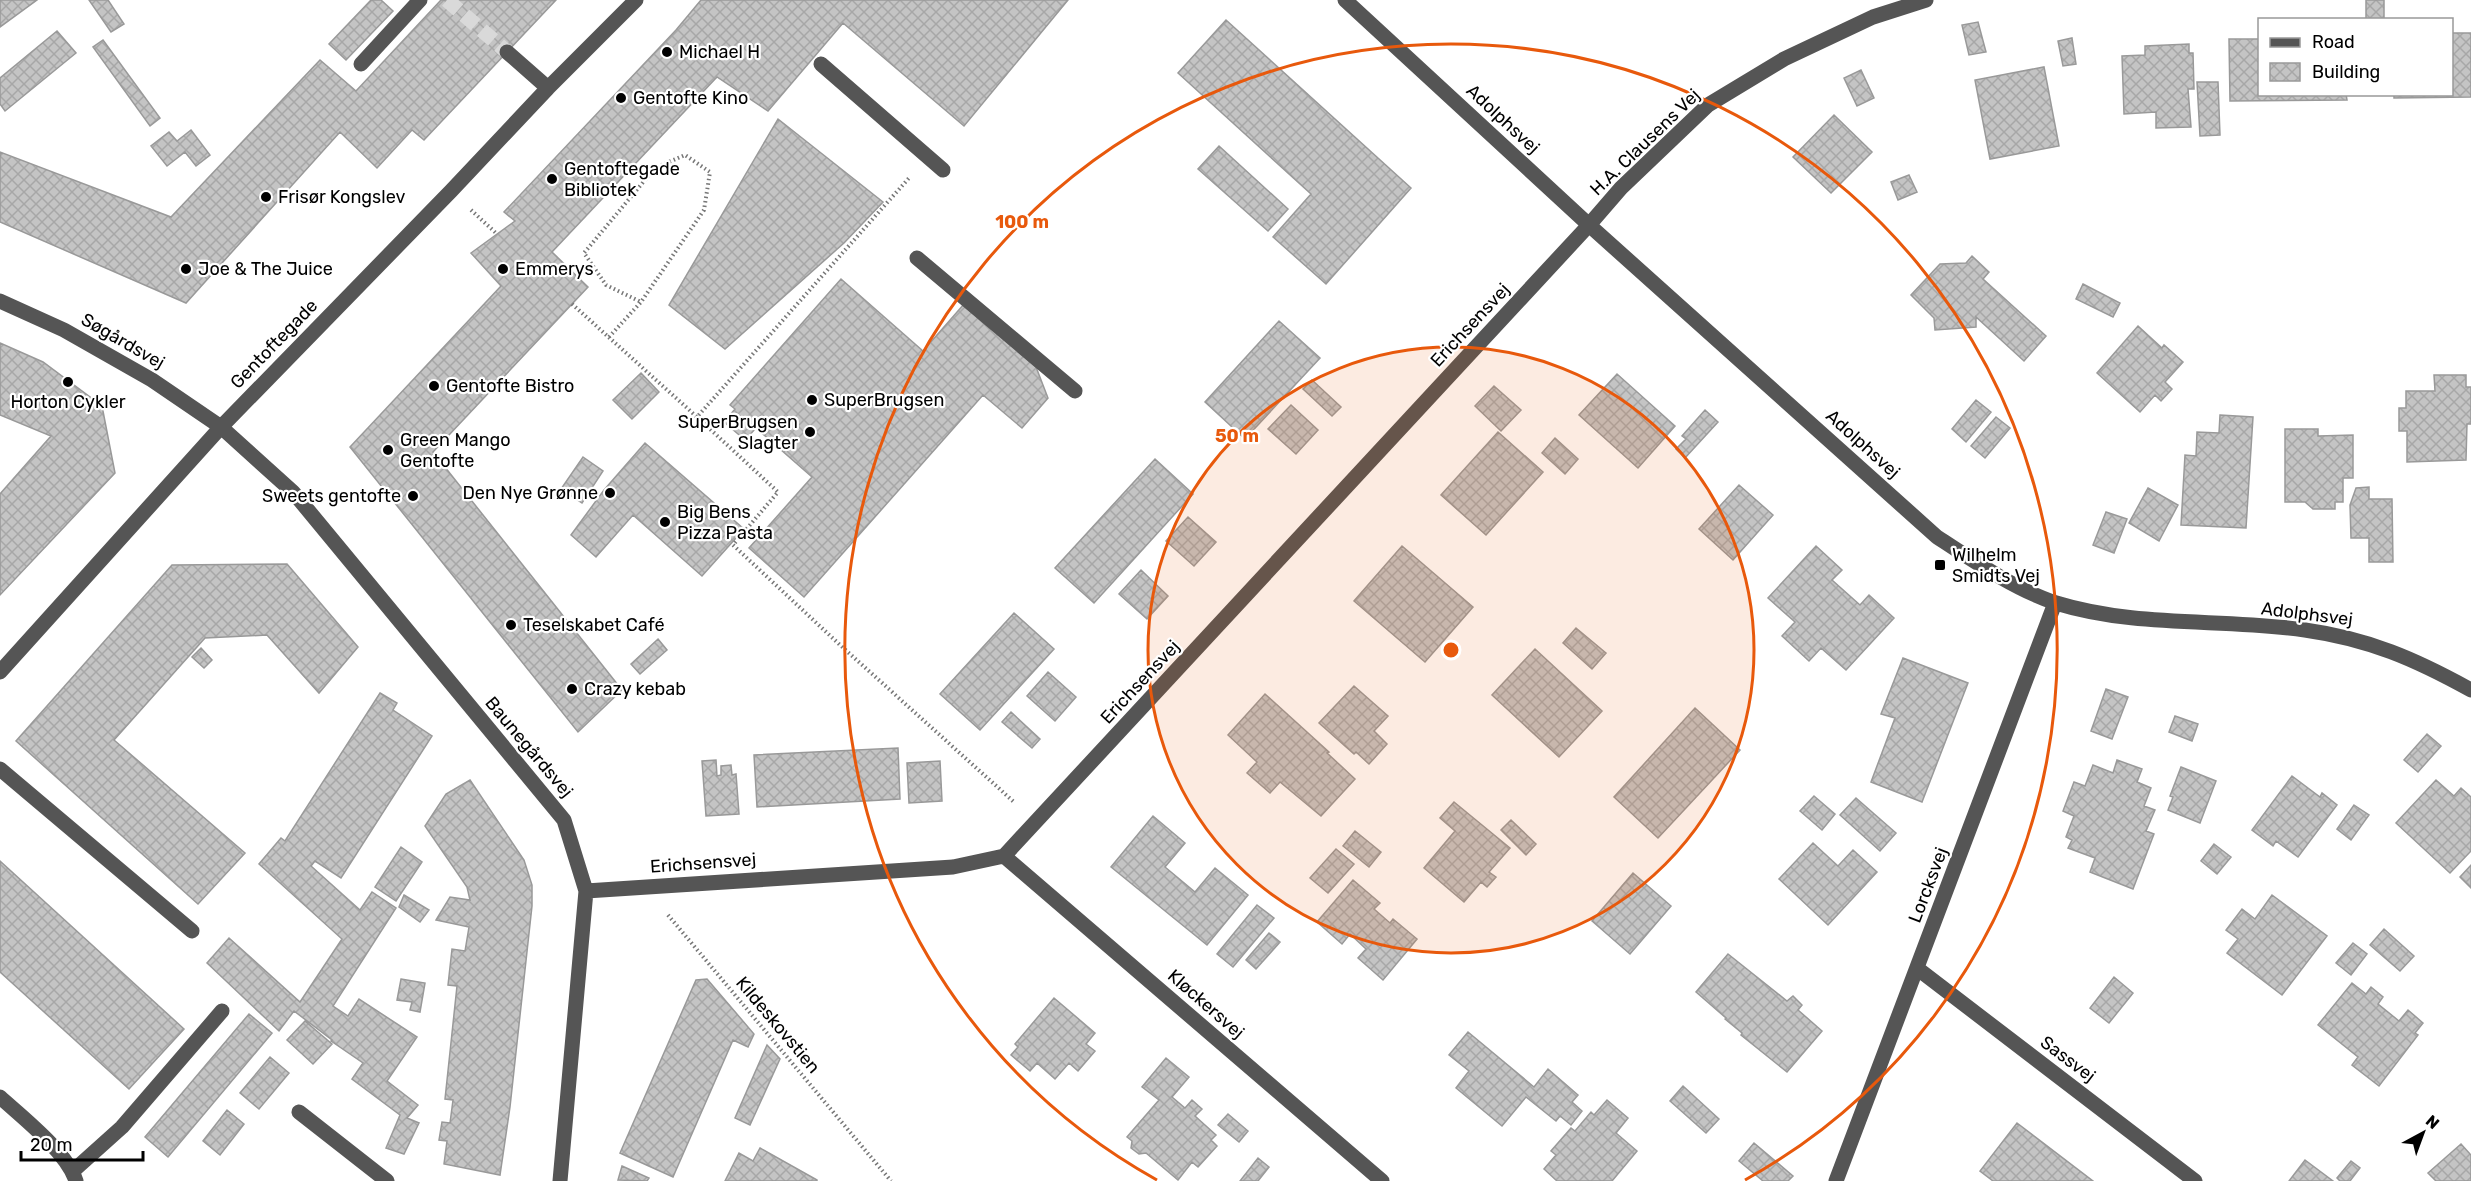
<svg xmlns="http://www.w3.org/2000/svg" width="2471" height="1181" font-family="Rubik,sans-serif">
	<defs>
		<pattern id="building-cross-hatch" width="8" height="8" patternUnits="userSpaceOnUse" patternTransform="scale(1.5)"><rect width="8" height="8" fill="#c4c4c4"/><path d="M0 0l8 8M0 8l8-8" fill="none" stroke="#a7a7a7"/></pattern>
	</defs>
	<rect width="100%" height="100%" fill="#fff"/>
	<!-- building -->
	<path fill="url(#building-cross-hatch)" stroke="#999" stroke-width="1.5" d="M0,0H37L0,27Z
		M89,0H108L124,24L111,32Z
		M371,0H381L393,11L346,60L329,44Z
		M441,0H556L424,140L412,130L377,168L340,132L186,303L0,222V152L171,217L320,60L356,91Z
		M701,0H1068L964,126L843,23L768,111L717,77L552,252L588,287L433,452L622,690L578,732L350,447L501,286L471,253L515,221L504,212L676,30Z
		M2366,0H2384V20H2366Z
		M1226,20L1411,188L1326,284L1273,237L1311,194L1178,73Z
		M1978,22L1986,52L1969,55L1962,25Z
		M57,31L76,53L5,111L0,104V78Z
		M2452,33H2471V97L2394,98V94H2452Z
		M2072,38L2076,64L2063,66L2058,41Z
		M2229,39H2260V94H2346L2347,100L2230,101Z
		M103,40L160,118L150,126L93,47Z
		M2189,44V53H2193L2194,89H2188L2191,127L2156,128V112L2124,114L2122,56L2145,55V46Z
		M2044,67L2059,146L1990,159L1975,80Z
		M1861,70L1874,98L1857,106L1844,78Z
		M2197,82H2218L2220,135L2200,136Z
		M1834,115L1872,152L1831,193L1793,157Z
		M778,119L883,202L844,243L725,349L669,305Z
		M191,130L210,155L196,166L185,152L167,166L151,146L169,132L177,141Z
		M1219,146L1288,209L1268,231L1198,169Z
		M1909,175L1917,192L1898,200L1891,182Z
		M1972,256L1989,272L1983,279L2046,336L2024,361L1976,317V327L1935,330L1934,318L1911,295L1940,264L1966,263Z
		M841,279L923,351L964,304L1036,367L1048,398L1022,428L983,395L804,597L749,548L812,477L756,428L745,440L724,422L735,409L730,405Z
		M2083,284L2120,303L2113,317L2076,299Z
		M1279,321L1320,358L1245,439L1205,402Z
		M2138,326L2162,348L2164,345L2183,362L2165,382L2172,389L2161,401L2155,395L2140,412L2097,373Z
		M0,343L43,362L102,406L115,473L0,595V494L51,436L0,415Z
		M641,373L659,392L632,419L613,400Z
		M1617,374L1675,426L1638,468L1579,415Z
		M2434,375H2466V387H2471V424H2467L2466,460L2407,462V431H2399V408H2406V391H2435Z
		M1312,380L1341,407L1332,416L1303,389Z
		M1494,386L1521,410L1501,431L1475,406Z
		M1976,400L1991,412L1966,442L1952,429Z
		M1291,405L1318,430L1296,454L1268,429Z
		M1705,410L1718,422L1685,458L1676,449L1686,439L1682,436Z
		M2220,415L2253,417L2246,528L2181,525L2185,455L2196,456L2197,432L2219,433Z
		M1996,417L2010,428L1985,458L1971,446Z
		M2285,429H2318V436L2353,435V478H2343V502H2335V509H2313L2305,502H2285Z
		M1498,432L1543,472L1486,535L1441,495Z
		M1555,438L1578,459L1565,474L1542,453Z
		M645,443L744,529L702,576L633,515L596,557L571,535L604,490Z
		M583,457L603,471L582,503L561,489Z
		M1155,459L1193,494L1094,603L1055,568Z
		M1739,485L1773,515L1733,560L1699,529Z
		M2369,487V499H2392L2393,562H2369V538H2351L2350,505L2356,488Z
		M2148,488L2178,505L2159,541L2129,523Z
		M2106,512L2127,519L2114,553L2093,545Z
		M1188,517L1216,542L1194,566L1166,541Z
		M1402,546L1473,607L1425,662L1354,601Z
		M1816,546L1842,570L1832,580L1860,605L1869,595L1894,618L1846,670L1821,648L1809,661L1782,636L1795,622L1768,598Z
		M287,564L358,647L319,693L267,635L205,638L114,740L245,853L198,904L16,741L172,565Z
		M1141,570L1168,596L1147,619L1119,594Z
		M1014,613L1054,649L980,730L940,694Z
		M1576,628L1606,653L1592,669L1563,643Z
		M658,639L667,650L640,674L631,664Z
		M201,648L212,660L204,668L192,657Z
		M1535,649L1602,711L1559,757L1492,695Z
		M1903,658L1968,683L1922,802L1871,782L1895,718L1881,714Z
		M1048,672L1076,697L1055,721L1027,696Z
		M1354,686L1388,716L1374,731L1387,744L1369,764L1356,752L1354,754L1319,723Z
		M2106,689L2128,697L2112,739L2091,731Z
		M380,693L397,703L393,710L432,736L341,878L315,861L311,866L360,910L372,892L396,908L333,1006L348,1016L359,999L417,1037L387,1081L418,1105L407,1118L419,1123L404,1154L386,1148L400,1115L352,1079L363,1063L331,1041L332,1040L294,1011L279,1031L207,963L229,938L300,1002L342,939L259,864L281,838L285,841Z
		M1265,694L1329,752L1327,753L1355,779L1321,816L1280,782L1270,793L1247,773L1257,762L1228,735Z
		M1695,708L1740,750L1658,838L1614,797Z
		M1011,712L1040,739L1032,748L1002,722Z
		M2175,716L2198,724L2192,741L2169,732Z
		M2427,734L2441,746L2418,772L2404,760Z
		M898,748L900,799L757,807L754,755Z
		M716,760L717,776L721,775V766L731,765L732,775L736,774L739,814L706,816L702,761Z
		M2117,760L2142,769L2137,782L2151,788L2144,806L2155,810L2146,831L2154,834L2133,889L2090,872L2095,858L2068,848L2072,840L2066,837L2074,816L2063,811L2074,782L2085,786L2093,765L2113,773Z
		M940,761L942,801L909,803L907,763Z
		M2181,767L2216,781L2200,823L2168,810L2173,797L2170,796Z
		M2292,776L2320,797L2322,793L2337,805L2298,857L2276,841L2273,846L2252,830Z
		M470,780L524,860L532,885V906L510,1107L500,1175L444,1164L447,1141L439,1140L442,1122L450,1123L453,1100L445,1099L457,986L448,985L452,949L465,951L469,927L436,920L450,897L470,900L467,887L425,826L446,794Z
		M2436,780L2454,796L2461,788L2471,797V851L2450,873L2396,823Z
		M1814,796L1835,814L1822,830L1800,811Z
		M1856,798L1896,833L1880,851L1840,815Z
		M1454,802L1510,848L1489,872L1496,877L1487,887L1481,882L1464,902L1424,868L1455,831L1440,818Z
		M2354,805L2369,815L2351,840L2337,829Z
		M1153,816L1185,843L1165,867L1195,892L1215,868L1248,895L1207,945L1111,867Z
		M1511,820L1536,844L1526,855L1501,830Z
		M1355,831L1381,852L1369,867L1343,846Z
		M1813,843L1838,866L1853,850L1877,872L1828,925L1779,879Z
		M2214,844L2231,857L2217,874L2201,861Z
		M401,847L422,862L396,901L375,887Z
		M1336,849L1354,864L1328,893L1310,878Z
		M0,861L184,1029L129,1089L0,972Z
		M2471,865V888L2460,877Z
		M1633,873L1671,906L1630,954L1592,921Z
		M1353,880L1380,903L1374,909L1390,923L1393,919L1417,939L1383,980L1358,958L1366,949L1350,934L1342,944L1317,922Z
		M404,895L429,910L420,922L399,907Z
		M2272,895L2327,936L2282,995L2227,953L2238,939L2226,930L2242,909L2255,919Z
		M1257,905L1274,918L1233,967L1217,954Z
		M2384,929L2414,956L2400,971L2370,945Z
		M1269,933L1280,942L1256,969L1246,960Z
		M2353,943L2367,954L2351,975L2336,963Z
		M1728,954L1787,1001L1793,996L1802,1005L1798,1010L1822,1031L1787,1072L1741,1035L1742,1033L1725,1019L1726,1018L1696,992Z
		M2114,977L2133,993L2109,1023L2090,1008Z
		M401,979L425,983L420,1012L410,1010L412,1002L397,1000Z
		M707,979L754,1034L748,1047L733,1040L673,1177L620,1153L696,980Z
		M2352,983L2366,994L2371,987L2383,997L2378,1004L2399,1021L2408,1010L2423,1023L2415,1033L2418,1035L2379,1086L2352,1065L2358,1057L2318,1025Z
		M1054,998L1095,1033L1086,1044L1095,1051L1078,1071L1069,1063L1055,1079L1037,1063L1030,1071L1011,1055L1018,1047L1015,1044Z
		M249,1014L272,1033L168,1157L145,1137Z
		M305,1021L332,1044L313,1064L287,1040Z
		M1468,1032L1534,1087L1548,1069L1578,1095L1572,1102L1582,1111L1571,1125L1560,1116L1556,1121L1526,1097L1502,1126L1456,1088L1469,1071L1449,1055Z
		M767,1045L780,1059L750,1125L735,1118Z
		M270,1057L289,1073L259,1109L240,1093Z
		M1166,1058L1189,1077L1172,1097L1185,1108L1192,1100L1202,1109L1195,1116L1216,1135L1211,1140L1217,1146L1198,1167L1192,1162L1178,1180L1146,1153L1139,1154L1131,1148L1132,1141L1127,1137L1159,1100L1142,1087Z
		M1683,1086L1719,1119L1706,1133L1670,1101Z
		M1607,1100L1628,1118L1616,1133L1637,1151L1612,1181H1557L1544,1169L1556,1155L1551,1151L1571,1128L1575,1131L1591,1112L1594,1115Z
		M227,1110L244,1124L220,1155L203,1141Z
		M1228,1114L1248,1131L1239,1142L1218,1125Z
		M2017,1123L2093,1181H1993L1980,1171Z
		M1754,1143L1793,1176L1788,1181H1763L1739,1161Z
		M2461,1144L2471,1155V1181H2436L2428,1173Z
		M760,1148L817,1180V1181H725L739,1153L753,1161Z
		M1258,1158L1269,1167L1258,1181H1240Z
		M2305,1160L2333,1181H2289Z
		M2351,1161L2360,1168L2350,1181H2340L2337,1178Z
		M622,1166L649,1178L647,1181L618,1180Z"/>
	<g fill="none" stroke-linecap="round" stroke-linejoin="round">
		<!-- minor-tunnel -->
		<path stroke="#d9d9d9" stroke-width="15" stroke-dasharray="15 8" stroke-linecap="butt" d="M447,0L507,52"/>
		<!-- path -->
		<path stroke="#777" stroke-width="4" stroke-dasharray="1.5 3" stroke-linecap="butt" d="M471,210L497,234
			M572,304L697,417L909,178
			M609,337L641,302L704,210L710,172L685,155L655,168L584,253L606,285L641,302
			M697,417L778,492L733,545L839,644L1014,802
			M668,915L891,1181"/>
		<!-- minor -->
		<path stroke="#555" stroke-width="15" d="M1345,0L1589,225L1937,537C1972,560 2016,590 2056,603C2137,628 2222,618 2305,630C2369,639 2415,659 2471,690
			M507,52L548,88
			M361,64L420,0
			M821,64L943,170
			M917,258L1075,391
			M0,301L64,330L152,380L221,427L293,492L564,820L586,891L560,1181
			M0,672L221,427L451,191L548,88L636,0
			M0,769L192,931
			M1004,856L1382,1181
			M586,891L953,867L1004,856L1589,225L1621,188L1708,105L1784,59L1873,17L1926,0
			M1918,969L2195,1181
			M0,1097C22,1117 67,1152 76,1181
			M299,1112L387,1181
			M73,1171L122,1127L222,1011
			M1836,1181L2055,603"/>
	</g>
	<!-- distance rings -->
	<circle cx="1451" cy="650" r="303" fill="#e8590c" fill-opacity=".12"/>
	<g fill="none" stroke="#e8590c" stroke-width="3">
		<circle cx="1451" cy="650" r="303"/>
		<path d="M1157 1180A606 606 0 1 1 1745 1180"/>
	</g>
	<!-- markers -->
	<g fill="#000" stroke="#fff" stroke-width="2">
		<circle cx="667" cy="52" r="6"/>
		<circle cx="621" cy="98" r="6"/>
		<circle cx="552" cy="179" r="6"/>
		<circle cx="266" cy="197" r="6"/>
		<circle cx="186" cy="269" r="6"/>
		<circle cx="503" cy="269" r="6"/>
		<circle cx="68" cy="382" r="6"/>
		<circle cx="434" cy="386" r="6"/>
		<circle cx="812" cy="400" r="6"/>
		<circle cx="810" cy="432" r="6"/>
		<circle cx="388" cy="450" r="6"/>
		<circle cx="610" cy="493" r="6"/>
		<circle cx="413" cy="496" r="6"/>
		<circle cx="665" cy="522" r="6"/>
		<rect x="1934" y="559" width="12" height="12" rx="3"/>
		<circle cx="511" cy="625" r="6"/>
		<circle cx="572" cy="689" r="6"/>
	</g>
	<g text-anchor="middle" stroke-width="4.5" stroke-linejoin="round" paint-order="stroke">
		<!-- poi labels -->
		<g font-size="18" fill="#000" stroke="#fff" text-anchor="start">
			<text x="679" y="58">Michael H</text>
			<text x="633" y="104">Gentofte Kino</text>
			<text x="564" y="175">Gentoftegade<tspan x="564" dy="21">Bibliotek</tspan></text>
			<text x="278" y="203">Frisør Kongslev</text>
			<text x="198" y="275">Joe &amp; The Juice</text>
			<text x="515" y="275">Emmerys</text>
			<text x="446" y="392">Gentofte Bistro</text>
			<text x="824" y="406">SuperBrugsen</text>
			<text x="68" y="408" text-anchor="middle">Horton Cykler</text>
			<text x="798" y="428" text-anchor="end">SuperBrugsen<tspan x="798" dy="21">Slagter</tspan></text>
			<text x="400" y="446">Green Mango<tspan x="400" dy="21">Gentofte</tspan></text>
			<text x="598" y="499" text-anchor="end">Den Nye Grønne</text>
			<text x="401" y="502" text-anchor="end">Sweets gentofte</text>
			<text x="677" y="518">Big Bens<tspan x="677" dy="21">Pizza Pasta</tspan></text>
			<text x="1952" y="561">Wilhelm<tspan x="1952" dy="21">Smidts Vej</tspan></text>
			<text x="523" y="631">Teselskabet Café</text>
			<text x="584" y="695">Crazy kebab</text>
		</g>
		<!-- street labels -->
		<g font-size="18" fill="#000" stroke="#fff">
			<text transform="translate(1503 119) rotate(43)" y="6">Adolphsvej</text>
			<text transform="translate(1645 142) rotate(-44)" y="6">H.A. Clausens Vej</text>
			<text transform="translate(1470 325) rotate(-47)" y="6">Erichsensvej</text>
			<text transform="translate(123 341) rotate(30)" y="6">Søgårdsvej</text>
			<text transform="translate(274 344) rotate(-46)" y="6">Gentoftegade</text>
			<text transform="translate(1863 444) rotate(42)" y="6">Adolphsvej</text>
			<text transform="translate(2307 614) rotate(7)" y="6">Adolphsvej</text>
			<text transform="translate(1140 682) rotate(-47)" y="6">Erichsensvej</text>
			<text transform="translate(529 747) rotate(50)" y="6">Baunegårdsvej</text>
			<text transform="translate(703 863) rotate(-4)" y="6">Erichsensvej</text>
			<text transform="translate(1928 885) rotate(-69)" y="6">Lorcksvej</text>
			<text transform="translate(1206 1004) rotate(41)" y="6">Kløckersvej</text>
			<text transform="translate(778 1025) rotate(50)" y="6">Kildeskovstien</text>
			<text transform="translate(2068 1059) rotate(37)" y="6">Sassvej</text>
		</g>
	</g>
	<circle cx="1451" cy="650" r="9" fill="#e8590c" stroke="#fff" stroke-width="3"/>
	<g font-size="18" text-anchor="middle" font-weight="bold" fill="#e8590c" stroke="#fff" stroke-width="4.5" stroke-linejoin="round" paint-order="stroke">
		<text x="1022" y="228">100 m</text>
		<text x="1237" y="442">50 m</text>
	</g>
	<!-- legend -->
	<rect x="2258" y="18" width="195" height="78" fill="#ffffff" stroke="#999999" stroke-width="1.5"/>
	<rect x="2270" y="38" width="30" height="9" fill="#555555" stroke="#999999" stroke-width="1.5"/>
	<text x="2312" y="48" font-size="18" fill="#000000">Road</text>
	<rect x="2270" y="63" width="30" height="18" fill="url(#building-cross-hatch)" stroke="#999999" stroke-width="1.5"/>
	<text x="2312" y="78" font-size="18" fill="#000000">Building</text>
	<!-- north arrow -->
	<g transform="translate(2423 1133) rotate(41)" stroke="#ffffff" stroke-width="4.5" paint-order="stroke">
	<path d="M0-4.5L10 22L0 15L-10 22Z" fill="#000000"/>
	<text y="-9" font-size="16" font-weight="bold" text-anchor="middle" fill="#000000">N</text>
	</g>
	<!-- scale -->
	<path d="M21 1151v9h122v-9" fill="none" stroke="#000000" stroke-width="3"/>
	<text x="30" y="1151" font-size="18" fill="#000000" stroke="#ffffff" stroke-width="4.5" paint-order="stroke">20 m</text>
</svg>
